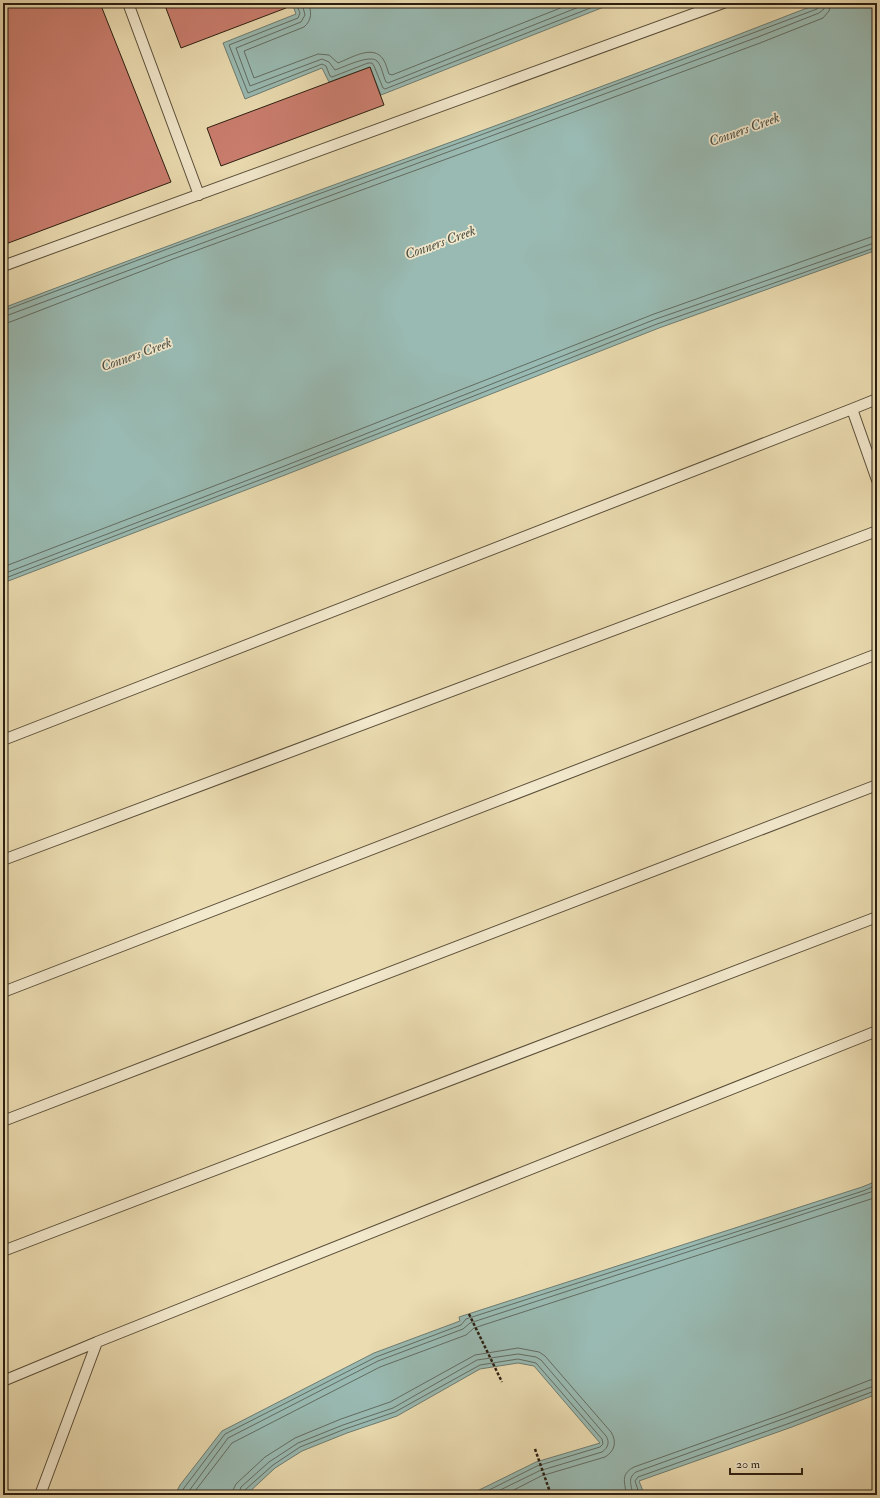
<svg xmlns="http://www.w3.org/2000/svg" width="880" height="1498" font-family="'IM FELL Double Pica',serif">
	<rect width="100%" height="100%" fill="#ebdcb1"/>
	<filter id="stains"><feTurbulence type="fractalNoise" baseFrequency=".005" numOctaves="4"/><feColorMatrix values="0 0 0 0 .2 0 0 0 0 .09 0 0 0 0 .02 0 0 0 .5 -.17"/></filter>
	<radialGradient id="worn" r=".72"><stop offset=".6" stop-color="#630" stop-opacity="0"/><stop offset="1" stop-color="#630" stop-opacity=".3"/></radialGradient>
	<!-- water -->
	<path fill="#99bab2" stroke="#6d7c72" d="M292,3H614L381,95L370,67L329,82L322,68L245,99L223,43L296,14Z
		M820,3H877V250L659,328L285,475L3,583V308C275,204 550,109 820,3Z
		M877,1181V1394L792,1427L639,1481L643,1491L640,1495H469L536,1462L600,1443L534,1366L518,1363L480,1369L397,1416L347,1433L302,1451L275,1468L246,1495H175L180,1485L222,1431L374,1353L460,1321L459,1317L862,1187Z"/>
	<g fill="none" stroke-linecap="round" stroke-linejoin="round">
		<!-- shore -->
		<path stroke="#626c62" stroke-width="1" d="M296,3L300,13L298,18L229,45L248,93L322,64L326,66L330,76L332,77L368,63H372L374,66L383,88L385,89L603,3
			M302,3L305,15L301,22L236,48L250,86L322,59L329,62L335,70C344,67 370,54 377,61C382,66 383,76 386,82L388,83L589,3
			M308,3C312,12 312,20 304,27L244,51L254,78L318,54L329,55L338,63C351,58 373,44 383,59C386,63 387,69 389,74L392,75L573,3
			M3,311L170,248L478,136L817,9L820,6V3
			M3,317L758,37L819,13L824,9L825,3
			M3,323L10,322L173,259L482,146L760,43L823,18L829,11L831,3
			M3,567L279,461L654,314L871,237L877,236
			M3,574L282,467L656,319L877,242
			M3,579L283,471L657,324L877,247
			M180,1495L184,1488L225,1434L376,1357L461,1325L466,1319L863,1191L877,1185
			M186,1495L228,1438L378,1361L463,1329L470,1323L877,1190
			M192,1495L232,1443L380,1367L466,1335L474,1328L877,1197
			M232,1495L233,1490L236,1484L265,1457L295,1438L341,1419L390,1402L475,1355L518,1348L539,1352L545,1356L611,1432C617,1442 615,1451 605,1457L541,1476L504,1495
			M238,1495L241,1487L269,1462L298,1443L343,1425L393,1408L477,1360L518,1354L536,1357L541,1360L606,1436C610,1442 608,1448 602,1452L539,1471L490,1495
			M244,1495L245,1490L273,1465L300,1447L345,1429L395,1412L480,1365L518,1359L536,1363L602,1439L603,1444L600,1447L537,1466L479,1495
			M626,1495C626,1483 619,1475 634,1467L786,1413L870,1380L877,1379
			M632,1495C633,1486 626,1479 636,1472L877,1385
			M637,1495L638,1490L635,1481L638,1477L790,1423L877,1390"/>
	</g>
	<!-- building -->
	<path fill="#cb7e6f" stroke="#2a1e11" d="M3,3H100L171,182L3,245Z
		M164,3H284L286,8L181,48Z
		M370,67L384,105L221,166L207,128Z"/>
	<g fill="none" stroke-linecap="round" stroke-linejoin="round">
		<defs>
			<path id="service" d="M128,3L199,195
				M3,266L723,3
				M852,409L877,399
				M3,740L852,409L877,480
				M3,860L877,531
				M3,992L877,654
				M3,1121L877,785
				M3,1251L877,917
				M3,1381L97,1342
				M40,1495L97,1342L877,1031"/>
		</defs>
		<!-- service casing -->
		<use href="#service" stroke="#5a4e39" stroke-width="12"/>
		<!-- path -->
		<path stroke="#2a1e11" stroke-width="2.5" stroke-dasharray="3 2" stroke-linecap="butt" d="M469,1314L502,1382
			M535,1449L551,1495"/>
		<!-- service -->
		<use href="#service" stroke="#f2e8cc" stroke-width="10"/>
	</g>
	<g text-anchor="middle" stroke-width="3.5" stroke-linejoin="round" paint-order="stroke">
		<!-- water labels -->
		<g font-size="14" font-style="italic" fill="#4b4d41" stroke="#f2e8cc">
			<text transform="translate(744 129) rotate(-20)" y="5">Conners Creek</text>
			<text transform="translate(440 242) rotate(-20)" y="5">Conners Creek</text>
			<text transform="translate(136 354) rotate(-20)" y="5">Conners Creek</text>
		</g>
	</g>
	<!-- margin -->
	<rect width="880" height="1498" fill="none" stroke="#ebdcb1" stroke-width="16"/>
	<rect x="4" y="4" width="872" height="1490" fill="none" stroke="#2a1e11" stroke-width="2"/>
	<rect x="8" y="8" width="864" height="1482" fill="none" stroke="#2a1e11"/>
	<!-- scale -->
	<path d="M730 1468v6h72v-6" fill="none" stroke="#2a1e11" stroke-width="2"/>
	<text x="736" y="1468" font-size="12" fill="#2a1e11" stroke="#f2e8cc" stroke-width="3" paint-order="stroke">20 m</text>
	<rect width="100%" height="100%" filter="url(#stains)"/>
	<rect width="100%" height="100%" fill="url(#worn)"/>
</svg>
